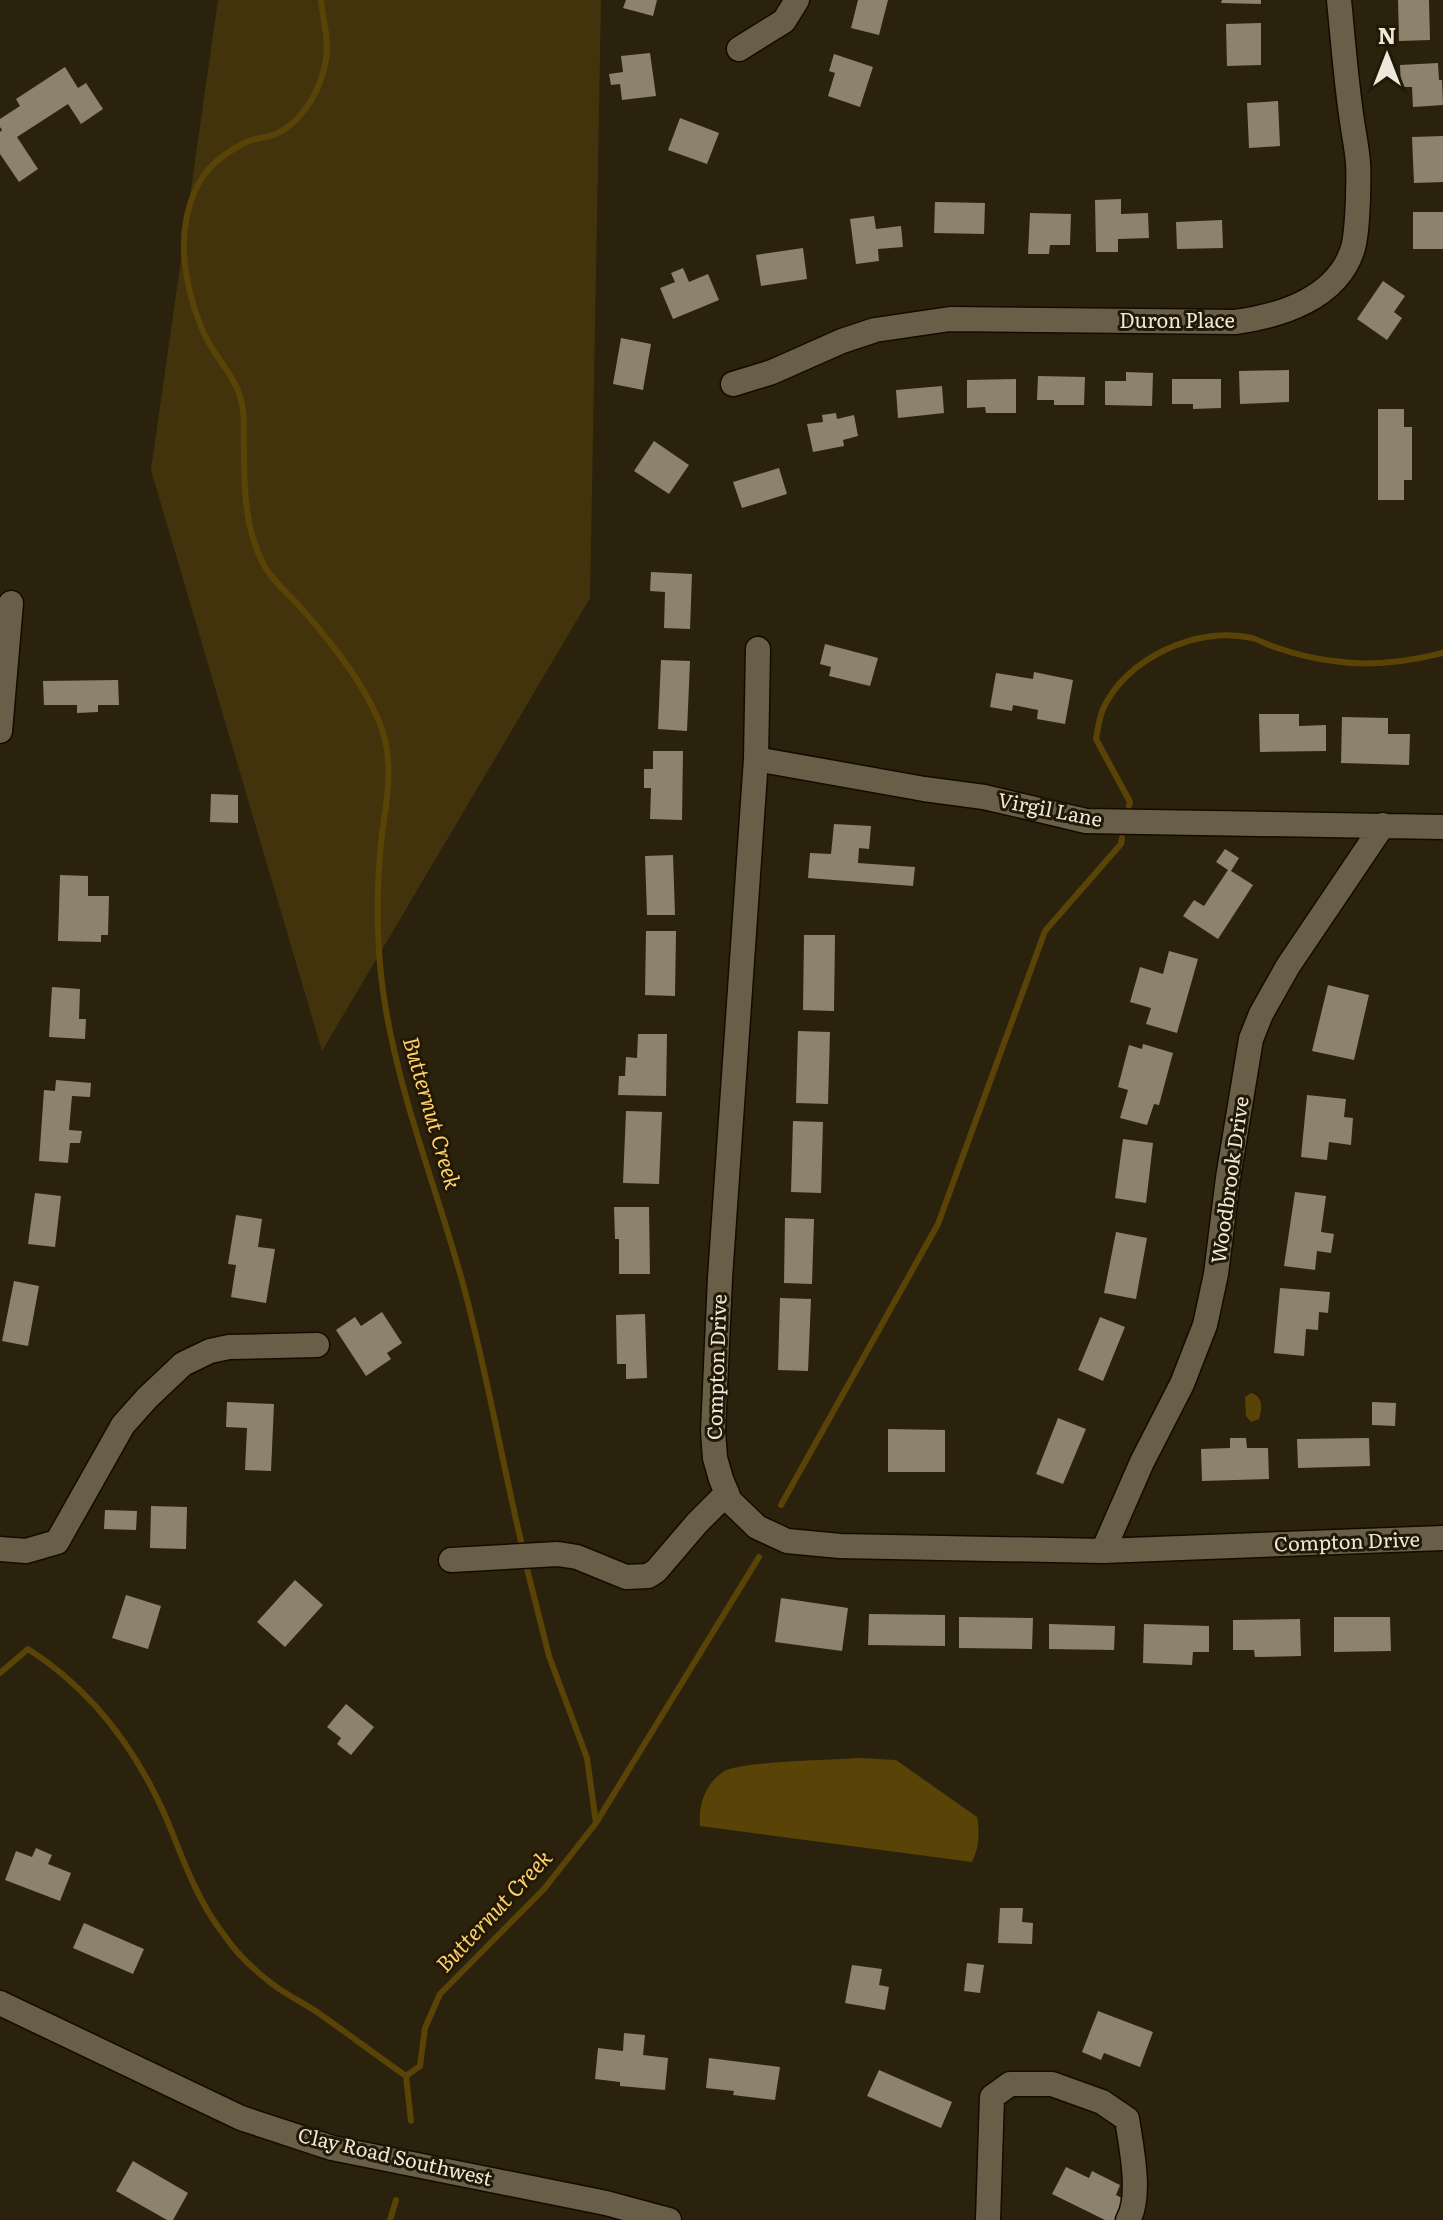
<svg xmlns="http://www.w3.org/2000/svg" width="1443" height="2220" font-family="Literata,serif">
	<rect width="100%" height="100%" fill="#2b220e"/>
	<!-- green -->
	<path fill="#43330c" d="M218,0H601L590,598L322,1051L151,470Z"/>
	<!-- water -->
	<path fill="#5a4306" d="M1251,1393C1264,1397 1262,1409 1259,1419L1251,1422L1246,1416L1245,1397Z
		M859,1758L896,1760L977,1817C980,1833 979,1848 972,1862L700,1826C698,1806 705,1784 723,1772C738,1761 835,1760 859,1758Z"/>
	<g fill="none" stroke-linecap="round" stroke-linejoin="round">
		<!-- stream -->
		<path stroke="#5a4306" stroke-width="6" d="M321,0C323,22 329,36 326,59C322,87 304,121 276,134C266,138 254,138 244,143C229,151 214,161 204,175C187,199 181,235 185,264C188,291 197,322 210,345C220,362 234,377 240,396C246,416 243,435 244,455C244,492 246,531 263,563C271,580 289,594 301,608C332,643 371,691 384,736C395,776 383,813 380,854C376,901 377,951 384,998C399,1096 437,1189 463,1284C487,1372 502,1462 523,1550
			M1129,806L1130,802L1096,739C1098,729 1099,718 1103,709C1126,658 1198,625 1252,638C1262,641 1271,647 1281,649C1298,655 1316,659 1334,661C1371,667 1407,662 1443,653
			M781,1505L938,1224L1045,931L1121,844L1122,838
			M525,1561L549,1656L587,1758L596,1823
			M0,1673L28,1649C97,1693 142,1757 172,1832C186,1868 200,1904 224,1935C235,1951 251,1967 266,1979C281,1992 300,2001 317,2012C347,2033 376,2055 406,2076
			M406,2076L420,2066L425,2028L440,1994L544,1889L596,1823L759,1557
			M406,2076L411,2121
			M390,2220L396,2200"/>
	</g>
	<!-- building -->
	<path fill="#8d826b" d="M626,0H657L653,16L623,8Z
		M858,0H888L879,35L851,28Z
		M1222,0H1261V4L1221,3Z
		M1398,0H1429L1430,40L1399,41Z
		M1261,23V65L1227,66L1226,24Z
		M650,53L656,96L622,100L620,84L611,85L609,74L623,72L621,56Z
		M834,54L873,67L860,107L828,96L835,73L829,71Z
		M1438,63L1439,80H1442L1443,105L1413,107L1412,87H1401L1400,65Z
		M65,67L78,88L86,83L103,109L81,124L68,104L17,137L38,169L19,182L0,154V132L2,130L0,127V119L20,106L16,99Z
		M1278,101L1280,146L1249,148L1247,103Z
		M680,118L719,133L707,164L668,150Z
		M1443,136V182L1414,183L1412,137Z
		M1121,199V214L1148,213L1149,238L1118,239V252H1096L1095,200Z
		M935,202L985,203L984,234L934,233Z
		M1413,212H1443V249H1413Z
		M1030,213L1071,214L1070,245H1050L1049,254H1028Z
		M874,216L876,229L901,226L903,247L878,249L879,261L856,264L850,219Z
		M1222,220L1223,248L1177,249L1176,222Z
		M803,248L807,279L761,286L756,255Z
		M683,268L689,282L708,274L719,300L673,319L660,288L675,282L671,273Z
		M1383,281L1405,296L1394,312L1402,318L1387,340L1357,319Z
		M621,338L651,344L643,390L613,384Z
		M1289,370V402L1240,404L1239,371Z
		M1126,372L1153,373L1152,406L1105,405V381H1126Z
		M1038,376L1085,377L1084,405H1054V400H1037Z
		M1016,379V413H986L985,407L967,408V380Z
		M1172,379H1221V408L1193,409V404H1172Z
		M942,386L944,413L898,418L896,390Z
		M1378,409H1404V427H1412V480H1404V500H1378Z
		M836,413L837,419L854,415L858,436L843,440L844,446L813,452L807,424L823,422L822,415Z
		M654,441L689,465L669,494L634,471Z
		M779,468L787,494L742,508L733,482Z
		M651,572L692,574L690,629L664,628L665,592L650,591Z
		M825,644L878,658L870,686L829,676L831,667L820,664Z
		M661,660L690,661L687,731L658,729Z
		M1034,672L1073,680L1065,724L1037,719L1038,710L1013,705L1012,711L990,707L996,673L1033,679Z
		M118,680L119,705H98V712L77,713V705H44L43,681Z
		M1259,714H1299V726L1326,725V751L1260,752Z
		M1342,717L1388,718V734H1410L1409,765L1341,763Z
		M653,751H683L682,820L650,819L651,788H644V769H653Z
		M211,794L238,795V823L210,822Z
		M834,824L871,826L869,849L859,848L858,863L915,867L913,886L808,878L810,853L831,854Z
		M1225,849L1239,858L1231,871L1253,885L1218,939L1183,916L1194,900L1204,906L1228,870L1216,862Z
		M673,855L675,915H647L645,856Z
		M60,875L88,876V896H109L108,935H101V942L58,941Z
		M646,931H676L675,996L645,995Z
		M804,935H835L834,1011L803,1010Z
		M1169,951L1198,959L1177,1033L1146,1024L1151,1008L1130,1002L1140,967L1163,974Z
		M1328,985L1369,995L1354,1060L1312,1051Z
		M52,987L80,989L79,1019H86L85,1039L49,1037Z
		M798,1031L830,1032L828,1104L796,1103Z
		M638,1034H667L666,1096L618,1095L619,1076H625L626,1057L637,1058Z
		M1143,1044L1173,1053L1159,1105L1154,1104L1147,1125L1120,1118L1128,1090L1118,1087L1129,1045L1142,1049Z
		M56,1080L91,1083L90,1097L72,1096L69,1130L82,1131L80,1143H70L68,1163L39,1161L44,1090L55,1091Z
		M1307,1095L1346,1099L1344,1117L1353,1118L1351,1145L1329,1142L1327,1160L1301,1157Z
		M626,1111L662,1112L659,1184L623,1183Z
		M793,1121L823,1122L821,1193L791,1192Z
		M1123,1139L1153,1143L1146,1203L1115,1198Z
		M1295,1192L1326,1196L1321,1232L1334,1234L1331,1253L1317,1251L1315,1270L1284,1266Z
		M35,1193L61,1196L55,1247L28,1244Z
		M614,1207H649L650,1274H619V1239H615Z
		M236,1215L262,1219L258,1247L275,1249L266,1303L231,1297L236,1265L228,1264Z
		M785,1218L814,1219L812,1284L784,1283Z
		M1116,1232L1147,1238L1136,1299L1104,1293Z
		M14,1281L39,1286L28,1346L2,1341Z
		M1280,1288L1330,1292L1328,1313L1319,1312L1318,1330L1306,1329L1304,1356L1274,1353Z
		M780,1298L811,1299L808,1371L778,1370Z
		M382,1312L402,1343L387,1353L391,1359L366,1376L336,1330L355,1317L361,1326Z
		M645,1314L647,1378L626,1379V1364H617L616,1315Z
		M1100,1317L1125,1327L1103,1381L1078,1370Z
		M227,1402L274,1404L271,1471L245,1470L247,1428L226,1427Z
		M1372,1402L1396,1403L1395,1426L1372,1425Z
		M1058,1418L1086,1429L1063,1484L1036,1474Z
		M888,1429L945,1430V1472H888Z
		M1230,1438H1246L1247,1448H1268L1269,1479L1202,1481L1201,1449L1230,1448Z
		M1369,1438L1370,1466L1298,1468L1297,1439Z
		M151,1506L187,1507L186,1549L150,1548Z
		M105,1510L137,1511L136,1530L104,1529Z
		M295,1580L323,1605L285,1647L257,1622Z
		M126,1595L161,1606L148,1649L112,1638Z
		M781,1598L848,1608L842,1651L775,1642Z
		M869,1614L945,1615V1646L868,1645Z
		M959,1617L1033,1618L1032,1649L959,1648Z
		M1334,1617H1390L1391,1651L1334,1652Z
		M1300,1619L1301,1656L1255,1657L1254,1650H1233V1620Z
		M1049,1624L1115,1626L1114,1650L1049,1649Z
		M1144,1624L1209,1626V1652H1193L1192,1665L1143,1663Z
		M346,1704L374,1727L351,1755L337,1744L341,1738L327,1727Z
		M36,1848L52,1855L48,1864L71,1873L60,1901L5,1880L16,1851L32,1857Z
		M1000,1908H1023L1022,1922L1033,1923L1032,1944L998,1943Z
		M84,1923L144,1949L133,1974L73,1948Z
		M967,1963L984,1965L980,1993L964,1991Z
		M852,1965L882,1969L879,1985L889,1987L885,2010L845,2003Z
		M1098,2011L1153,2032L1140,2067L1104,2053L1101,2060L1082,2052Z
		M624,2033L645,2035L643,2055L668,2058L665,2090L620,2086V2082L595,2079L598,2048L623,2051Z
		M709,2058L780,2067L775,2100L733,2095L734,2091L706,2088Z
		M879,2070L952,2102L941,2128L867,2096Z
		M133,2161L188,2193L173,2220H167L116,2191Z
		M1066,2167L1089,2178L1092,2171L1120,2185L1116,2195L1128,2201L1119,2220H1105L1052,2194Z"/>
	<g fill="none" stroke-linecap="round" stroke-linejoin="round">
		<defs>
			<path id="minor" d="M739,49L784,21L797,0
				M733,384L772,372L842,341L875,330L950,319L1235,322C1281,316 1338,298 1353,248C1357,233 1357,216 1358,200C1358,188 1359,175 1358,163C1357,149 1354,135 1352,121C1346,81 1343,40 1339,0
				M758,649L756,759L720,1278L713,1431L715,1458L721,1479L730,1501L757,1527L787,1541L840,1546L1103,1551L1443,1538
				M0,731L11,603
				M756,759L924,789L984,797L1086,821L1443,827
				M0,1549L26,1551L57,1542L123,1425L147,1398L183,1364L210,1351L229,1347L317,1345
				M1103,1551L1142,1462L1182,1384L1205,1325L1216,1274L1228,1178L1251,1039L1261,1014L1288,966L1383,825
				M451,1560L558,1554L577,1557L626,1577L648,1576L656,1571L697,1523L727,1493
				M0,2003L241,2118L332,2148L606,2203L669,2220
				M988,2220L992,2097L1010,2084H1052L1102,2102L1127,2119C1131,2146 1142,2196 1128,2220"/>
		</defs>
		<!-- minor casing -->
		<use href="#minor" stroke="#140b00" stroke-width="27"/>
		<!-- minor -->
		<use href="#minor" stroke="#695f49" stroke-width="24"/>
	</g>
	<g text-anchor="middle" stroke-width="6" stroke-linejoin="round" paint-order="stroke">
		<!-- street labels -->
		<g font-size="20" fill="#eee8dc" stroke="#221905">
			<text x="1177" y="328">Duron Place</text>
			<text transform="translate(1050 810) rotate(11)" y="7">Virgil Lane</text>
			<text transform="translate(1230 1180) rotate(-82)" y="7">Woodbrook Drive</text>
			<text transform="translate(717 1367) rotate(-88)" y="7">Compton Drive</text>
			<text transform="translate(1347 1542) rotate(-2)" y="7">Compton Drive</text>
			<text transform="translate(395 2157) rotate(13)" y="7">Clay Road Southwest</text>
		</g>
		<!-- water labels -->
		<g font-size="22" font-style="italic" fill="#fed06d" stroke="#221905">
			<text transform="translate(432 1113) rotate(74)" y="8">Butternut Creek</text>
			<text transform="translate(494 1911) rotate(-47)" y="8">Butternut Creek</text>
		</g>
	</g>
	<!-- north arrow -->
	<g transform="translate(1387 56)" stroke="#221905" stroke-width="6" paint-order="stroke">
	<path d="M0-6L14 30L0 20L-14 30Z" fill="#eee8dc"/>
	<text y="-12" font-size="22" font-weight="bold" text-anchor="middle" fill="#eee8dc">N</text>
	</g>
</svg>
